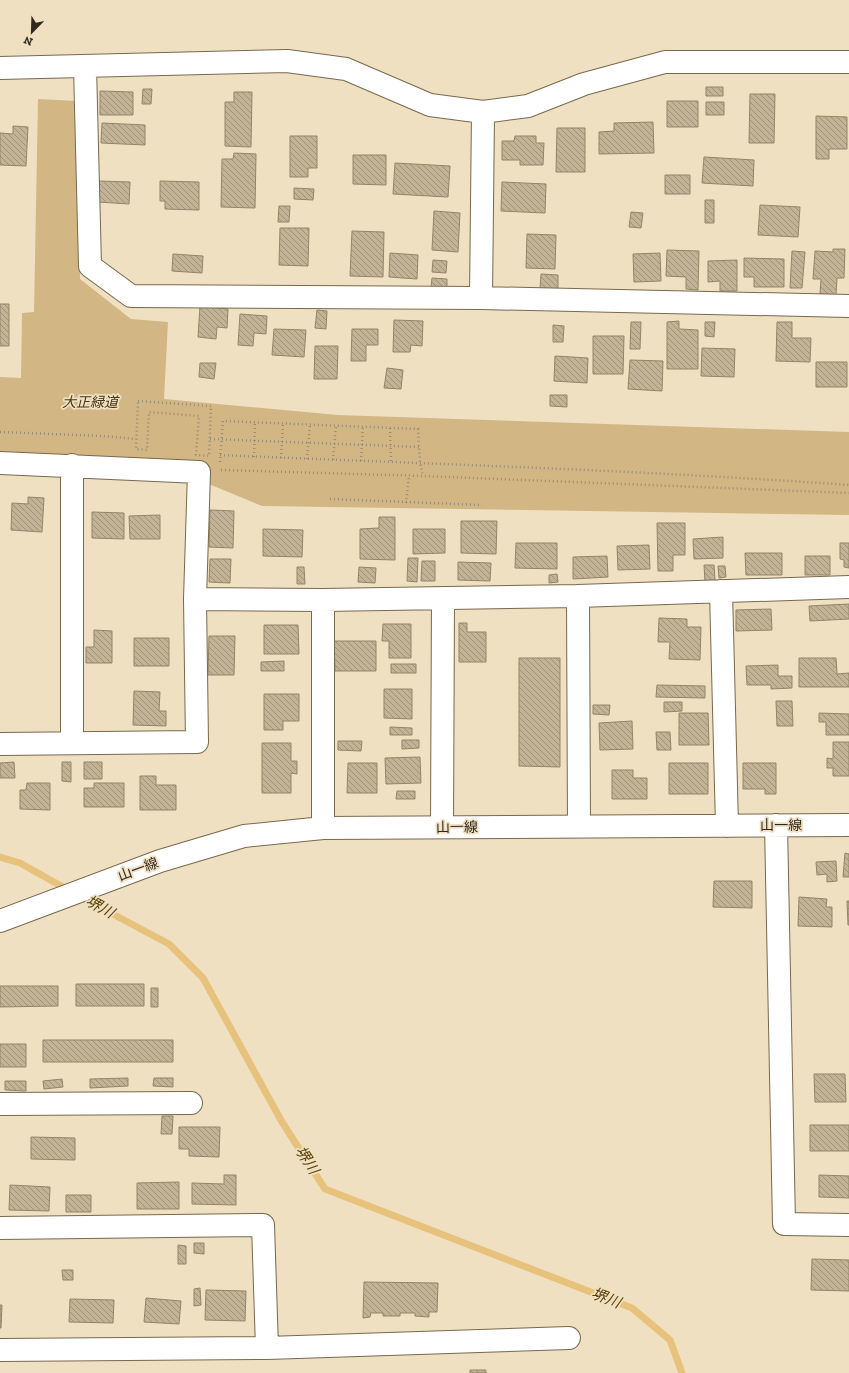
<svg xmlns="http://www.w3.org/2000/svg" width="849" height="1373" font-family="'Zilla Slab','Noto Sans JP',serif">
	<defs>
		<pattern id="building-back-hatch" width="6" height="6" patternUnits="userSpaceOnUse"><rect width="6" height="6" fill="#c3b396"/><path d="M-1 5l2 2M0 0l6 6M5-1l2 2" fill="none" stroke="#9f927a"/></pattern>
	</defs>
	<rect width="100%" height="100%" fill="#f0e0c2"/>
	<!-- park -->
	<path fill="#d2b784" d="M38,99L77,101L80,279L131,319L168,322L164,399L338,415L849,432V515L262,506L204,482L0,470V377L21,378L22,313L34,312Z"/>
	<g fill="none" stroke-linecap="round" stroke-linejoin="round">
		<!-- stream -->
		<path stroke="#e7c27c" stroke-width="7" d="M0,857L20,863L70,891
			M79,896L169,944L203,978L282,1122L325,1189L632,1308L670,1340L682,1373"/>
	</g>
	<!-- building -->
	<path fill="url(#building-back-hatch)" stroke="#938468" d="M706,87H723V96H706Z
		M143,89H152L151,104H142Z
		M100,91L133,92V115H100Z
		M234,92H252L251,147L225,146V102H234Z
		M750,94H775L774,143H749Z
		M667,101H698V127H667Z
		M706,102H724V115H706Z
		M816,116L847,117V149H829V159H816Z
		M653,122L654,153L599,154V132L614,131V123Z
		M102,123L145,125V145L101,143Z
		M13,126L28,127L26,166L0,165V133L13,134Z
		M557,128H585V172H556Z
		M290,136H317V168H308V177H290Z
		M515,136H536V143H544L543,165H520V160H502V141H514Z
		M234,153L256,154L255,208L221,207L222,159H233Z
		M353,155H386V185L353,184Z
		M704,157L754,160L753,186L702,183Z
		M395,163L450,166L448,197L393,194Z
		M665,175H690V194H665Z
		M99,181L130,182L129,204L98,202Z
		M160,181L199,182V210L165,209V201H160Z
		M502,182L546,184L545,213L501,211Z
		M294,188L314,189L313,200L294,199Z
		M705,200H714V223H705Z
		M760,205L800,207L798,237L758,235Z
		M279,206H290L289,222H278Z
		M434,211L460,213L458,252L432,250Z
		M631,212L643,213L641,228L629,227Z
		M280,228H309L308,266L279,265Z
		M352,231L384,232L383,277L350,276Z
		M527,234L556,235L555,269L526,268Z
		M833,249H845L844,278H837L836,295L820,294L821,279H813L815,251L833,252Z
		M667,250L699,251L698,290L686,289V277L666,276Z
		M792,251L805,252L802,288H790Z
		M390,253L418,255L417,279L389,277Z
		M660,253L661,281L634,282L633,254Z
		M173,254L203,256L202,273L172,271Z
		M744,258L784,259V287H754V277H744Z
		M433,260L447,261L446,273L432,272Z
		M737,260V291H720V281L708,282V261Z
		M541,274L558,275V290L540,289Z
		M432,278L447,279V288L431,287Z
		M0,304H9V346H0Z
		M200,306L228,309L227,328L217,327L216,339L198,337Z
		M317,310L327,311L326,329L315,328Z
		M240,314L267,316L266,334L254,333L253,346L238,345Z
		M394,320L423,321L422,346L411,345L410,352H393Z
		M679,321V329L698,330V369H667V322Z
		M631,322H641L640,349H630Z
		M705,322H715L714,337L705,336Z
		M777,322H792V338H811L810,362L776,361Z
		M553,325L564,326L563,342H553Z
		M274,329L306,330L304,357L272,355Z
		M352,329H378V345H366V361H351Z
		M593,336H624L623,374H593Z
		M315,346H338L337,379H314Z
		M702,348L735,349L734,377L701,376Z
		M555,356L588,358L587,383L554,381Z
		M630,360L663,361L662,391L628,389Z
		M816,362H847V387H816Z
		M200,363H216L214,379L199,377Z
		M387,368L403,370L401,389L384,388Z
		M550,395H567V407L550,406Z
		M28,497L44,498L42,532L11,530L12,503L28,504Z
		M210,510L234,511L233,548L209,547Z
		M92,512L124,513V539L92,538Z
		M160,515V539H130L129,516Z
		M379,517H395V560L360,559V529L379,528Z
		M461,521H497L496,554L461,553Z
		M657,523H685V555H673V571H658Z
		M263,529L303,530L302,557L263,556Z
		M413,529H445V553L413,554Z
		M723,537V558L694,559L693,539Z
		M516,543H557V569L515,568Z
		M840,543H849V568L844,567V560L840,559Z
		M649,545L650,569L618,570L617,546Z
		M745,553H782V575H746Z
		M607,556L608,577L573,579V557Z
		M805,556H830V575H805Z
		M408,558H418L417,582L407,581Z
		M210,559H231L230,583L209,582Z
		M422,561H435V581H421Z
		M458,562L491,563L490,581L458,580Z
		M704,565H714L715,580L705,581Z
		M718,566H725L726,577L719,578Z
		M297,567H304L305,584H297Z
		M359,567L376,568L375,583L358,582Z
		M557,574L558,582L549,583V575Z
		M849,604V619L810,621L809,606Z
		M771,609L772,630L736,631V610Z
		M659,618L687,619V627H701L700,660L669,659L670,642H658Z
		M459,623H467V632H486V662H459Z
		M383,624H411V658H389V641H382Z
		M264,625H298L299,654H264Z
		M94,630L112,631V663H86V647H94Z
		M209,636H235L234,675H208Z
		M134,638H169V666H134Z
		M334,641H376V671H335Z
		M519,658H560V767L519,766Z
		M799,658H836L837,674L849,673V687H799Z
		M284,661V671H261V662Z
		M391,664H416V673H391Z
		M778,665V676H792V688L771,689V685H747L746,666Z
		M657,685L705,686V698L656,697Z
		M384,689H412V719L384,718Z
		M134,691L160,692L159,711H166V726L133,725Z
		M264,694H299V721H283V730H264Z
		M776,701H792L793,726H777Z
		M664,702H682V711L664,712Z
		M593,705H610L609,715L593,714Z
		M679,713H708L709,745H679Z
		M819,713L849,714V735H826V722H819Z
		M632,721L633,749L600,750L599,723Z
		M390,727L412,728V735H390Z
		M656,732H670L671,750H657Z
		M402,740H419V748L402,749Z
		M338,741H362L361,751L338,750Z
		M833,742H849V776H833V768H827V758L833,759Z
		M262,743H291V761H297V774L291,773V793H262Z
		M420,757L421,783L386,784L385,758Z
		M14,762L15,778H0V763Z
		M62,762H71V782L62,781Z
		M84,762H102V779H84Z
		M348,763H377V793H347Z
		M669,763H708V794H669Z
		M743,763H776V794H765V789H743Z
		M612,770H633V778H647V799H612Z
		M140,776H156V785H176V810H140Z
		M27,783H50V810L20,809V790H26Z
		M94,783H124V807H84V788H94Z
		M397,791H415V799H396Z
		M845,853L849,854V877H843Z
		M836,861L837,881L827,882V874L817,875L816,862Z
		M714,881H752V908L713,907Z
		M799,897L827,899L826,907H832V927L798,926Z
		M847,901H849V925H848Z
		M76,984H144V1006H76Z
		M0,986H58V1006L0,1007Z
		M151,988H158V1007H151Z
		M43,1040H173V1062H43Z
		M0,1044H26V1067H0Z
		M814,1074H845L846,1102H815Z
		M128,1078V1086L90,1088V1079Z
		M154,1078H173V1087L153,1086Z
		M62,1079L63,1087L44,1089L43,1081Z
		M5,1081H26V1091L5,1090Z
		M162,1116H173L172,1134H161Z
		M810,1125H849V1151H810Z
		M179,1127H220L219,1157L189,1156V1149H179Z
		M31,1137L75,1138V1160L31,1159Z
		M224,1175H236V1205L192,1204V1183L224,1184Z
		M819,1175L849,1176V1198L819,1197Z
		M179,1182V1209H137V1183Z
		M10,1185L50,1187L49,1211L9,1210Z
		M66,1195H91V1212H66Z
		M194,1243H204V1254L194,1253Z
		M178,1245L186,1246V1264H178Z
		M812,1259L849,1260V1291L811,1290Z
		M62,1270H73V1280H63Z
		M364,1282L438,1283L437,1312H429V1317L415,1316V1313H400V1316H383V1313H371L370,1317L363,1318Z
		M200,1288L201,1305L194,1306V1289Z
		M206,1290L246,1291L245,1321L205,1320Z
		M146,1298L181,1301L179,1324L144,1322Z
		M70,1299L114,1300L113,1323L69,1322Z
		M0,1305H2L1,1328H0Z
		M470,1370H486V1373H470Z"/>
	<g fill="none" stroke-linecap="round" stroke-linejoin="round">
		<defs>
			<path id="minor" d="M85,67L90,266L131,296L481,298L849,306
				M0,68L287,61L346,69L430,105L483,112L528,106L584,84L665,62H849
				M481,298L483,112
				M0,463L199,472L195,599L323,600L578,596
				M72,465V743
				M721,591L727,826
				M0,744L197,742L195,599
				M776,825L784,1224L849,1225
				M579,826L578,596L849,587
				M442,827L443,598
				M323,828V600
				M0,921L160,861L244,836L323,828L849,825
				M0,1104L191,1103
				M0,1228L263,1225L267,1348
				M0,1350L267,1348L569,1338"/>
		</defs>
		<!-- minor casing -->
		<use href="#minor" stroke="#78694e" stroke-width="24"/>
		<!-- path -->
		<path stroke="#988d77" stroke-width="2.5" stroke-dasharray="1 3" stroke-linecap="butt" d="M138,401L211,406L209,456L196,455L199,416L149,412L147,450L136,449Z
			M390,428L391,462
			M0,432L103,436L136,439
			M210,439L419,447
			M220,455C430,464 640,470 849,485
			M254,457L255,422
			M281,458L283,423
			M307,459L310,424
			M333,460L336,425
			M361,461L363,426
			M220,462L223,421L418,429L420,463L423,476
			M221,470L423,476L849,493
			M330,499L482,505
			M406,503L409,476"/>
		<!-- minor -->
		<use href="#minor" stroke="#fff" stroke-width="22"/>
	</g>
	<g text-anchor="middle" stroke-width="3.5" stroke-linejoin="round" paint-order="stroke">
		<!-- park labels -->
		<g font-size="14" font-style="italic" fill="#453617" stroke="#f0e0c2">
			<text x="90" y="407">大正緑道</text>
		</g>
		<!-- street labels -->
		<g font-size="14" fill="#302a1e" stroke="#f0e0c2">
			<text x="781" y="830">山一線</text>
			<text transform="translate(457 827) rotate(-1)" y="5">山一線</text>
			<text transform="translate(138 869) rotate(-20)" y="5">山一線</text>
		</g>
		<!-- water labels -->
		<g font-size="15" font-style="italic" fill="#583f05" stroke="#f0e0c2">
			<text transform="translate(100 907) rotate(29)" y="5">堺川</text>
			<text transform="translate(307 1160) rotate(57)" y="5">堺川</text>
			<text transform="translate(606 1298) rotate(21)" y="5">堺川</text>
		</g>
	</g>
	<!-- north arrow -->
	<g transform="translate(32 32) rotate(203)" stroke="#f0e0c2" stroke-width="3" paint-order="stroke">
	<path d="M0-3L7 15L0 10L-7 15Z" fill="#302a1e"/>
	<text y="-6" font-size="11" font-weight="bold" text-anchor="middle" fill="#302a1e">N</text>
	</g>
</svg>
